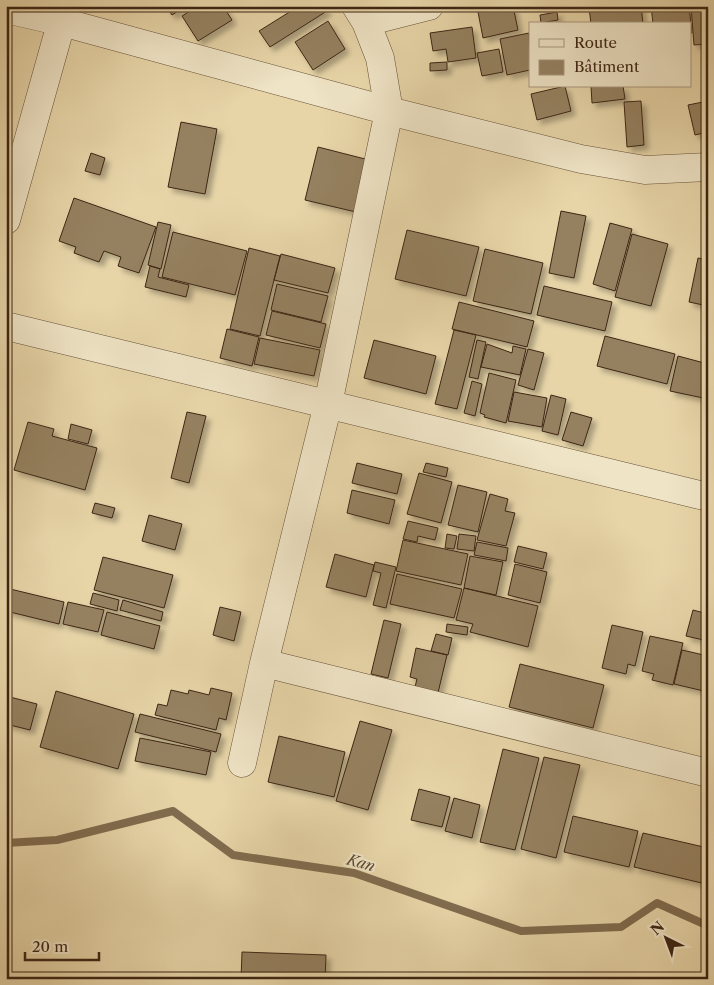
<svg xmlns="http://www.w3.org/2000/svg" width="714" height="985" font-family="'Libre Caslon Text',serif">
	<defs>
		<filter id="shadow"><feDropShadow dx="4.5" dy="4.5" stdDeviation="2.5" flood-color="#0004"/></filter>
	</defs>
	<rect width="100%" height="100%" fill="#e7d5a8"/>
	<filter id="stains"><feTurbulence type="fractalNoise" baseFrequency=".004" numOctaves="4"/><feColorMatrix values="0 0 0 0 .2 0 0 0 0 .09 0 0 0 0 .02 0 0 0 .5 -.17"/></filter>
	<radialGradient id="worn" r=".72"><stop offset=".6" stop-color="#630" stop-opacity="0"/><stop offset="1" stop-color="#630" stop-opacity=".3"/></radialGradient>
	<g fill="none" stroke-linecap="round" stroke-linejoin="round">
		<!-- stream -->
		<path stroke="#806c4f" stroke-width="8" d="M6,843L57,840L173,811L233,855L354,873L521,931L621,927L657,903L704,924L708,923"/>
	</g>
	<!-- building -->
	<path fill="#958161" stroke="#3d2614" filter="url(#shadow)" d="M166,6H186L172,15Z
		M198,6H223L232,20L198,41L182,16Z
		M299,6H323L327,11L270,47L259,31Z
		M503,6H513L518,30L483,38L478,12Z
		M641,6L643,24H591L589,7Z
		M651,6H689L692,33H690V24H653Z
		M691,6H708V44L694,45Z
		M557,12L558,20L541,23L540,15Z
		M328,21L345,49L313,70L295,42Z
		M472,27L476,58L448,62L446,49L433,51L430,33Z
		M529,33L530,70L507,75L500,39Z
		M499,49L503,72L482,76L477,53Z
		M447,62V70L430,71V63Z
		M565,86L571,111L537,120L531,94Z
		M591,86H623L625,99L592,103Z
		M641,101L644,145L627,147L624,102Z
		M708,101V132L695,135L688,105Z
		M181,122L217,129L205,194L168,187Z
		M318,147L369,160L356,212L305,200Z
		M91,153L105,158L100,175L85,171Z
		M74,198L156,227L139,273L118,266L121,257L104,251L99,262L74,253L76,247L59,241Z
		M561,211L586,216L574,278L549,273Z
		M158,222L171,225L161,269L148,265Z
		M610,223L632,229L615,291L593,284Z
		M407,230L479,247L466,296L395,279Z
		M173,232L247,251L235,295L162,277Z
		M632,234L668,244L651,306L615,297Z
		M249,248L280,256L260,336L230,329Z
		M485,249L543,263L531,314L473,301Z
		M281,254L335,268L328,293L274,280Z
		M698,258L708,260V306L689,302Z
		M150,266L160,269L158,277L189,285L186,297L145,287Z
		M277,284L328,296L321,322L271,310Z
		M544,286L612,302L605,331L537,315Z
		M459,302L534,321L527,347L452,329Z
		M272,311L326,324L320,348L266,335Z
		M227,329L259,337L252,366L220,358Z
		M454,330L476,335L457,409L435,404Z
		M605,336L675,354L667,384L597,366Z
		M260,338L320,350L314,376L254,364Z
		M374,340L436,356L426,394L364,378Z
		M477,340L486,342L478,379L469,377Z
		M487,344L512,353L513,346L526,349L520,375L481,367Z
		M528,349L544,353L534,390L518,385Z
		M678,356L708,364V399L670,391Z
		M489,373L516,380L506,423L484,417L485,415L480,413Z
		M472,381L482,384L475,416L464,413Z
		M514,392L547,398L542,427L508,421Z
		M551,395L566,399L558,435L542,431Z
		M187,412L206,416L189,483L171,478Z
		M571,412L592,418L583,446L562,440Z
		M28,422L54,429L52,436L97,448L85,490L14,470Z
		M71,424L92,430L88,444L68,439Z
		M357,463L402,474L397,494L352,483Z
		M426,463L448,468L446,477L423,472Z
		M419,473L452,482L441,523L407,514Z
		M458,485L487,492L478,532L448,525Z
		M352,490L395,500L389,524L347,513Z
		M490,494L508,499L505,511L515,513L506,546L477,540Z
		M95,503L115,508L112,518L92,513Z
		M149,515L182,524L175,550L142,541Z
		M408,521L438,528L435,540L418,536L417,542L403,539Z
		M447,534L457,536L454,549L445,548Z
		M459,534L476,536L474,551L457,549Z
		M403,540L468,554L461,585L396,571Z
		M477,542L508,548L506,561L474,555Z
		M518,546L547,553L543,569L514,562Z
		M335,554L374,565L366,597L326,587Z
		M470,556L503,562L496,595L464,588Z
		M103,557L173,575L164,608L94,590Z
		M375,562L396,567L386,608L373,605L381,573L373,571Z
		M515,564L547,572L540,603L508,595Z
		M397,574L462,589L454,618L390,604Z
		M6,588L64,602L59,624L6,611Z
		M464,588L538,606L528,647L470,632L473,624L456,620Z
		M93,593L119,600L117,611L90,604Z
		M123,600L163,612L161,621L120,610Z
		M68,602L104,610L98,632L63,624Z
		M220,607L241,612L234,641L213,635Z
		M693,610L708,614V641L686,636Z
		M107,612L160,626L154,649L101,635Z
		M384,620L401,624L388,678L371,674Z
		M447,624L468,627L467,635L446,632Z
		M612,625L643,632L635,666L628,664L626,674L602,668Z
		M436,634L452,638L448,655L431,651Z
		M650,636L683,643L673,685L652,680L654,674L642,671Z
		M416,648L447,655L437,697L414,691L417,679L410,677Z
		M682,650L708,656V692L674,684Z
		M520,664L604,685L593,728L509,707Z
		M211,688L232,693L226,720L219,718L216,730L155,715L158,704L167,706L171,690L188,694L189,690L209,695Z
		M56,691L134,714L118,769L40,747Z
		M6,696L37,704L30,730L6,724Z
		M140,714L221,734L216,752L135,732Z
		M360,721L392,730L368,810L336,801Z
		M279,736L345,752L334,797L268,782Z
		M140,738L211,752L206,775L135,761Z
		M503,749L539,758L515,850L480,842Z
		M544,757L580,765L556,858L521,849Z
		M419,789L450,797L442,827L411,820Z
		M454,798L480,805L472,838L445,831Z
		M573,816L638,831L629,867L564,852Z
		M643,833L708,848V878L706,884L634,867Z
		M242,952L326,955L325,979H241Z"/>
	<g fill="none" stroke-linecap="round" stroke-linejoin="round">
		<defs>
			<path id="minor" d="M6,9L62,22L389,111L581,159L645,170L708,167
				M366,22L429,6
				M6,220L66,6
				M6,326L708,497
				M264,663L708,773
				M242,763L264,663L328,404L389,111L380,58L366,22L356,6"/>
		</defs>
		<!-- minor casing -->
		<use href="#minor" stroke="#685239" stroke-width="29"/>
		<!-- minor -->
		<use href="#minor" stroke="#efe4c6" stroke-width="28"/>
	</g>
	<g text-anchor="middle" stroke-width="4" stroke-linejoin="round" paint-order="stroke">
		<!-- water labels -->
		<g font-size="15" font-style="italic" fill="#5f4931" stroke="#efe4c6">
			<text transform="translate(361 863) rotate(15)" y="5">Kan</text>
		</g>
	</g>
	<!-- margin -->
	<rect width="714" height="985" fill="none" stroke="#e7d5a8" stroke-width="25"/>
	<rect x="8" y="8" width="699" height="970" fill="none" stroke="#3d2614" stroke-width="2.5"/>
	<rect x="12" y="12" width="689" height="960" fill="none" stroke="#3d2614"/>
	<!-- legend -->
	<rect x="529" y="22" width="162" height="65" fill="#efe4c6" stroke="#a8987f"/>
	<rect x="539" y="39" width="25" height="8" fill="#efe4c6" stroke="#a8987f"/>
	<text x="574" y="48" font-size="15" fill="#3d2614">Route</text>
	<rect x="539" y="60" width="25" height="15" fill="#958161" stroke="#a8987f"/>
	<text x="574" y="72" font-size="15" fill="#3d2614">Bâtiment</text>
	<!-- north arrow -->
	<g transform="translate(666 938) rotate(318)" stroke="#efe4c6" stroke-width="4" paint-order="stroke">
	<path d="M0-4L9 19L0 12L-9 19Z" fill="#3d2614"/>
	<text y="-8" font-size="14" font-weight="bold" text-anchor="middle" fill="#3d2614">N</text>
	</g>
	<!-- scale -->
	<path d="M25 952v8h74v-8" fill="none" stroke="#3d2614" stroke-width="2.5"/>
	<text x="32" y="952" font-size="15" fill="#3d2614" stroke="#efe4c6" stroke-width="4" paint-order="stroke">20 m</text>
	<rect width="100%" height="100%" filter="url(#stains)"/>
	<rect width="100%" height="100%" fill="url(#worn)"/>
</svg>
